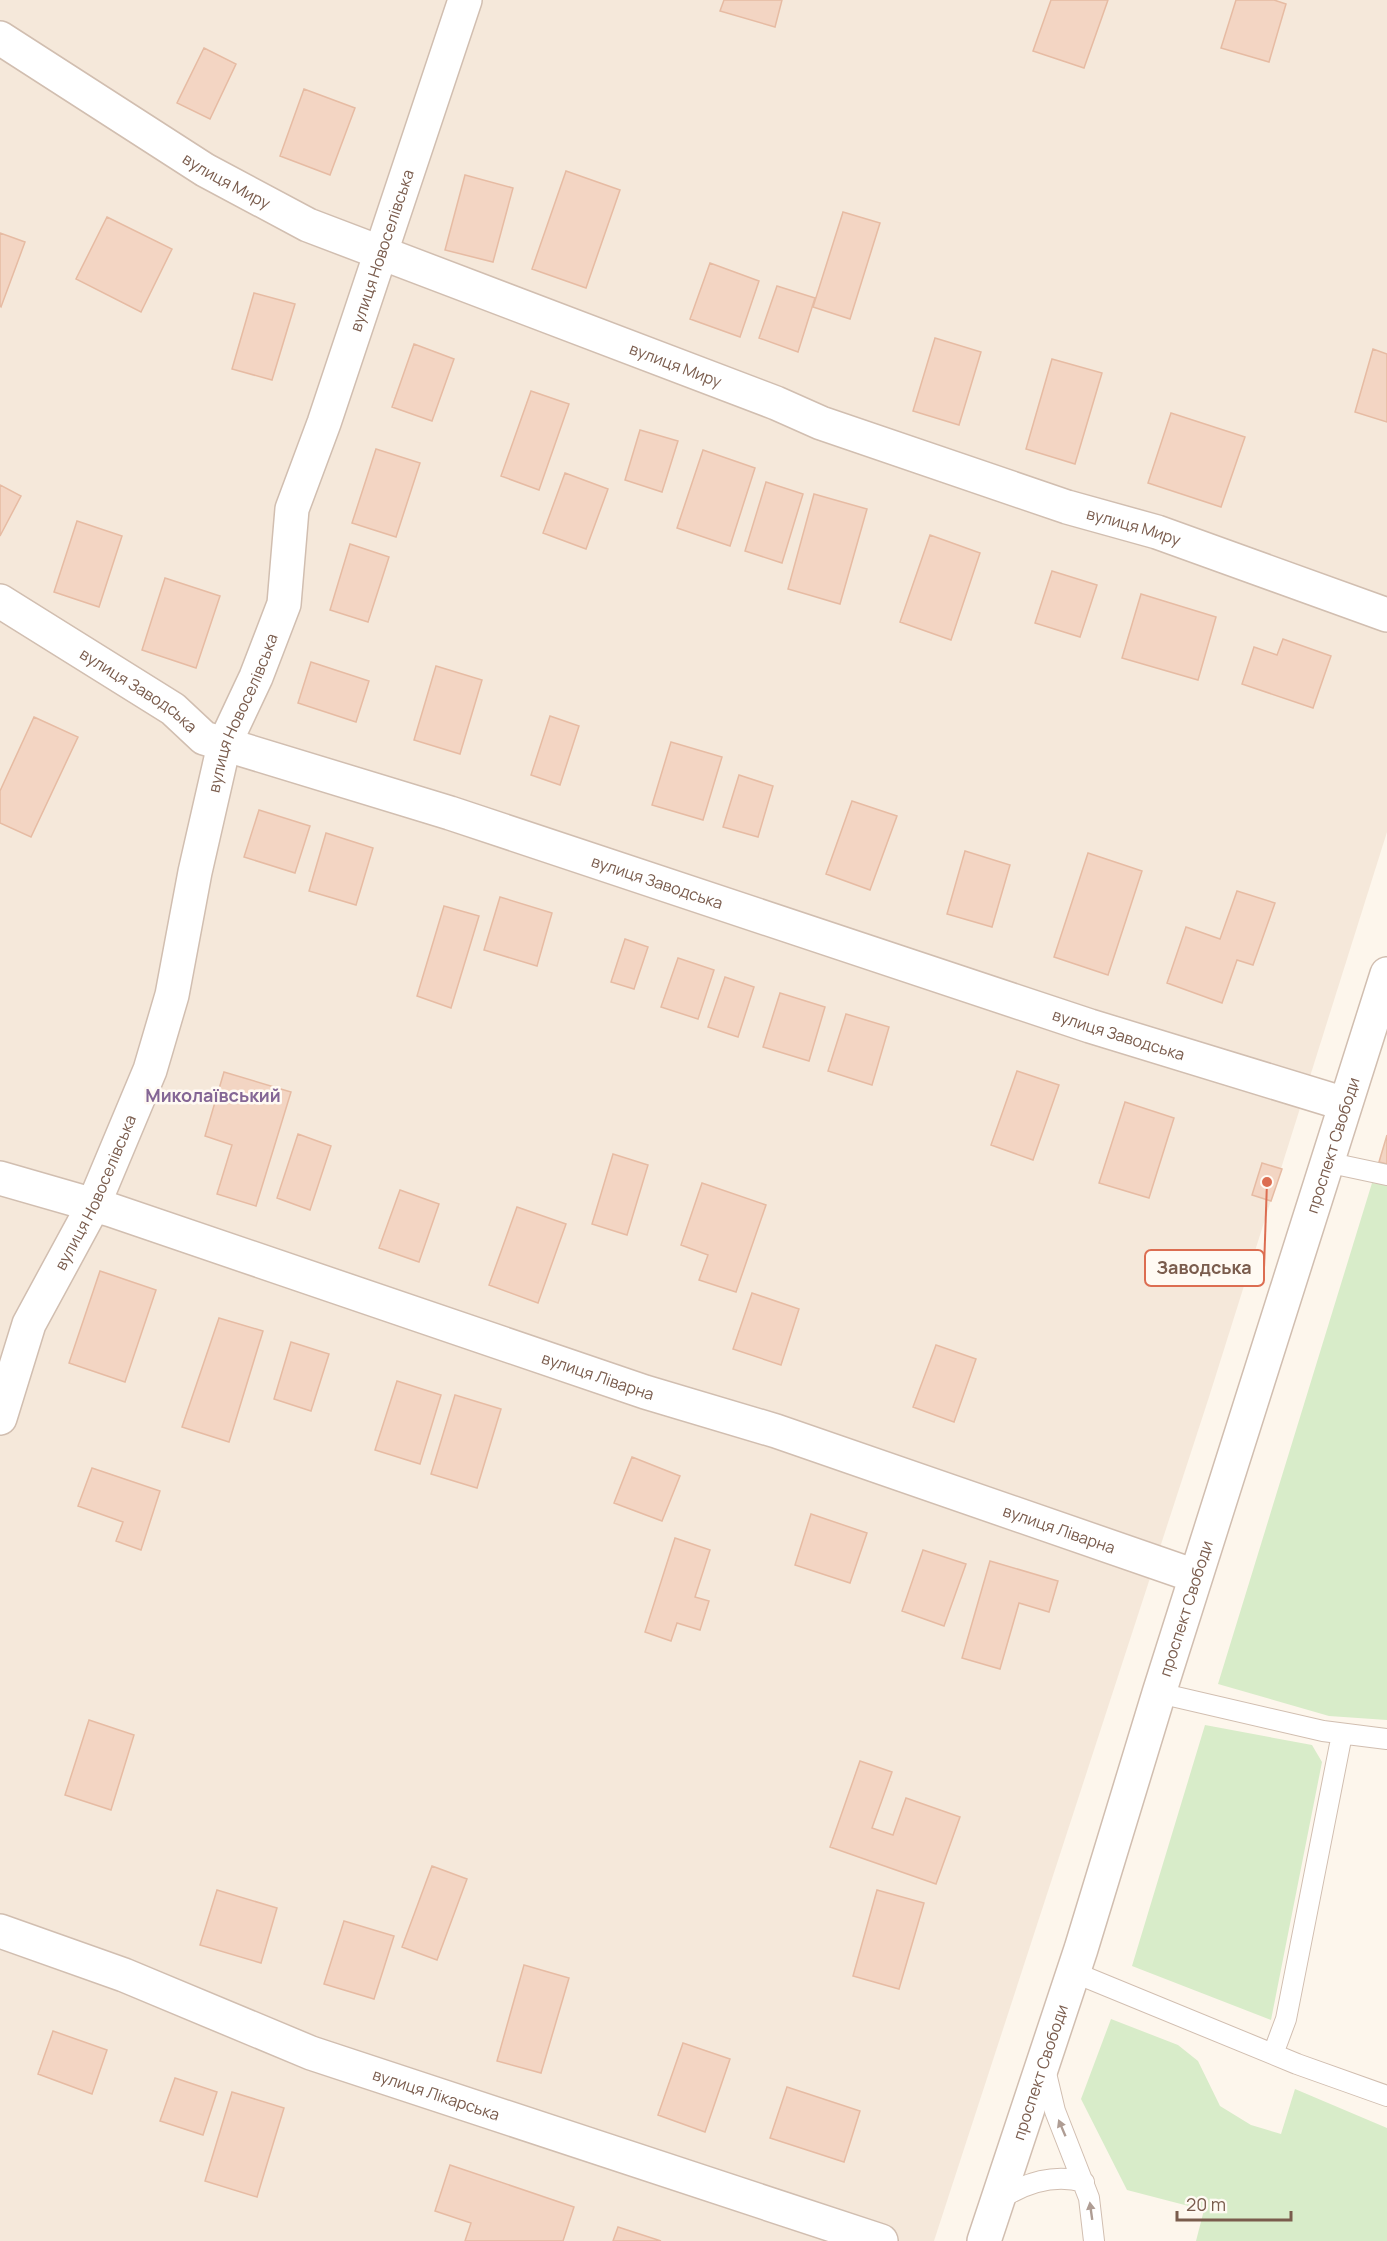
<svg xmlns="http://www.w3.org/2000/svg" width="1387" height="2241" font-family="Manrope,sans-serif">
	<rect width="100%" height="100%" fill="#fdf6ec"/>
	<!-- residential -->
	<path fill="#f5e8da" d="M0,0H1387V832L1209,1397L934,2241H0Z"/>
	<!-- green -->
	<path fill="#d8ecc9" d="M1372,1183L1387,1185V1720L1329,1716L1218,1684Z
		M1205,1725L1312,1745L1322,1762L1271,2020L1132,1966Z
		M1111,2019L1178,2045L1198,2061L1220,2106L1251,2125L1281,2134L1295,2089L1387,2128V2241H1196L1204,2210L1127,2190L1081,2099Z"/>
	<!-- building -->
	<path fill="#f3d5c3" stroke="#e6bba3" stroke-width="1.5" d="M724,0H782L775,27L720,11Z
		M1051,0H1108L1084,68L1033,51Z
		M1236,0H1274L1286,4L1269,62L1221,48Z
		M204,48L236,64L210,119L177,103Z
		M304,89L355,108L330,175L280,156Z
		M566,171L620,190L586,288L532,269Z
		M465,175L513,188L493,262L445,250Z
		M843,212L880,223L850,319L813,307Z
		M107,217L172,249L141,312L76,279Z
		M0,233L25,242L1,307L0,306Z
		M710,263L759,281L740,337L690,319Z
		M777,286L815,298L798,352L759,338Z
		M254,293L295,304L272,380L232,369Z
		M935,338L981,352L959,425L913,411Z
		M414,344L454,359L432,421L392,407Z
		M1373,349L1387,354V422L1355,412Z
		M1052,359L1102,373L1075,464L1026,449Z
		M531,391L569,404L539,490L501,476Z
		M1171,413L1245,437L1221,507L1148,483Z
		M640,430L678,441L662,492L625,480Z
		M376,449L420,463L396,537L352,523Z
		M703,450L755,468L730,546L677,528Z
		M565,473L608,489L586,549L543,533Z
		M766,482L803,494L782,563L745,551Z
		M0,485L21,496L0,536Z
		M814,494L867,509L840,604L788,589Z
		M77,521L122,536L99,607L54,592Z
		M930,535L980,553L951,640L900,622Z
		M350,544L389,557L368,622L330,610Z
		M1052,571L1097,585L1080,637L1035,623Z
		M165,578L220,596L196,668L142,650Z
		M1141,594L1216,617L1198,680L1122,658Z
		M1283,639L1331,656L1313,708L1242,684L1254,647L1277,655Z
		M311,662L369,681L356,722L298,703Z
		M436,666L482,680L460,754L414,740Z
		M550,716L579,726L560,785L531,775Z
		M34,717L78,737L31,837L0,823V791Z
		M671,742L722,757L703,820L652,805Z
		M739,775L773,786L758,837L723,827Z
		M852,801L897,816L870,890L826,874Z
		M259,810L310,826L295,873L244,857Z
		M326,833L373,848L356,905L309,891Z
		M965,851L1010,865L992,927L947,914Z
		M1088,853L1142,871L1108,975L1054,957Z
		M1237,891L1275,903L1253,965L1237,960L1222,1003L1167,983L1186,927L1220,939Z
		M500,897L552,913L537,966L484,950Z
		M444,906L479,916L451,1008L417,996Z
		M625,939L648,947L634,989L611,982Z
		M678,958L714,970L698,1019L661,1007Z
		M725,977L754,987L738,1037L708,1027Z
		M780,993L825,1007L809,1061L763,1047Z
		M846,1014L889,1027L872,1085L828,1071Z
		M1017,1071L1059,1085L1033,1160L991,1145Z
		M224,1072L291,1092L256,1206L217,1194L232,1145L205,1136Z
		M1125,1102L1174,1118L1149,1198L1099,1183Z
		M298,1134L331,1146L310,1210L277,1198Z
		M1387,1135V1164L1379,1162Z
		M613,1154L648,1165L627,1235L592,1224Z
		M1262,1163L1282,1169L1271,1201L1252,1195Z
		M702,1183L766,1205L736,1292L699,1280L708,1255L681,1245Z
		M400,1190L439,1204L419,1262L379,1248Z
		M517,1207L566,1224L538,1303L489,1285Z
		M100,1271L156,1290L125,1382L69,1363Z
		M752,1293L799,1309L781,1365L733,1349Z
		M219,1318L263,1331L229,1442L182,1427Z
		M291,1342L329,1354L311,1411L274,1399Z
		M936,1345L976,1359L954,1422L913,1407Z
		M397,1381L441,1395L420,1464L375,1450Z
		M455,1395L501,1409L477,1488L431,1474Z
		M632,1457L680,1476L662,1521L614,1503Z
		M92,1468L160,1491L141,1550L116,1541L123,1522L78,1506Z
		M811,1514L867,1533L850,1583L795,1565Z
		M675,1538L710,1550L695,1597L709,1601L700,1630L677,1623L671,1641L645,1632Z
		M923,1550L966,1564L944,1626L902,1611Z
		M990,1561L1058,1581L1049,1612L1019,1603L1000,1669L962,1658Z
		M89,1720L134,1735L111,1810L65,1795Z
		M860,1761L892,1772L872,1828L893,1835L906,1798L960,1817L936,1884L830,1847Z
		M432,1866L467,1879L437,1960L402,1947Z
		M217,1890L277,1908L261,1963L200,1945Z
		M877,1890L924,1903L899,1989L853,1976Z
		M344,1921L394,1936L374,1999L324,1984Z
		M524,1965L569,1978L541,2073L497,2061Z
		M53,2031L107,2050L92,2094L38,2074Z
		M683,2043L730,2059L705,2132L658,2115Z
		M175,2078L217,2092L203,2135L160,2121Z
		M787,2087L860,2111L844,2162L770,2138Z
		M232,2092L284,2108L257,2197L205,2181Z
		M450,2165L574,2207L563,2241H465L471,2223L435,2211Z
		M618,2227L661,2241H613Z"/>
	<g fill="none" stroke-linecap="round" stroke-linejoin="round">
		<defs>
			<path id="lane" d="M1326,1162L1387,1175
				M1159,1693L1323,1731L1387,1739
				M1073,1972L1297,2064L1387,2096
				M1273,2054L1286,2019L1342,1734
				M1045,2069L1055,2111L1089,2198L1094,2241
				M997,2201C1024,2183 1053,2173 1084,2182"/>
			<g id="street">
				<path id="s1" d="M0,38L205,170L308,225L776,403L821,423L1067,507L1157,532L1387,615"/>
				<path id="s2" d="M0,601L173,709L204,738L450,813L1090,1026L1345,1104"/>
				<path id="s3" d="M0,1178L111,1210L645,1392L776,1431L1195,1576"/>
				<path id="s4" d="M0,1418L29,1324L93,1206L150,1070L172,995L195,872L224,745L256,677L284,604L292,509L324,423L465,0"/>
				<path id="s5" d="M0,1931L124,1975L311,2053L881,2241"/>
				<path id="s6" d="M984,2241L1081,1949L1159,1693L1387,974"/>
			</g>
		</defs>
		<!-- lane casing -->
		<use href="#lane" stroke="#d1beb0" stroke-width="22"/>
		<!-- street casing -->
		<use href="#street" stroke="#d1beb0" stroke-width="36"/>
		<!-- lane -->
		<use href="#lane" stroke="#fff" stroke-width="20"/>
		<!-- street -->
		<use href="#street" stroke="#fff" stroke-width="33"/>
	</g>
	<!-- one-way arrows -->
	<defs><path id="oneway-solid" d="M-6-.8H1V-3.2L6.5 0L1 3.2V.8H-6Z" transform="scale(1.5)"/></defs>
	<g fill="#af9d94">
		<use href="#oneway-solid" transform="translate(1062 2128) rotate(-113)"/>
		<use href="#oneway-solid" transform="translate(1091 2211) rotate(-98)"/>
	</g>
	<g text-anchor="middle" stroke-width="5" stroke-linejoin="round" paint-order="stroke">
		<!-- street labels -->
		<g font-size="16" fill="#7a5c4d" stroke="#fffaf3">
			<text dy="6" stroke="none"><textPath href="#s1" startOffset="268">вулиця Миру</textPath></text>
			<text dy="6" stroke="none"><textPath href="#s4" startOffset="1236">вулиця Новоселівська</textPath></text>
			<text dy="6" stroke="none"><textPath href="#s1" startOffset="754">вулиця Миру</textPath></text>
			<text dy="6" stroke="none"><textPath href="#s1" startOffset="1240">вулиця Миру</textPath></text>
			<text dy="6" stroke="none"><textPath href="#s2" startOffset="165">вулиця Заводська</textPath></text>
			<text dy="6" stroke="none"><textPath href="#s4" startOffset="750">вулиця Новоселівська</textPath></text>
			<text dy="6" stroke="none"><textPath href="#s2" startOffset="722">вулиця Заводська</textPath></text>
			<text dy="6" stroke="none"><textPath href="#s2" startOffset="1208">вулиця Заводська</textPath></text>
			<text dy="6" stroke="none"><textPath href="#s6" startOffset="1150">проспект Свободи</textPath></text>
			<text dy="6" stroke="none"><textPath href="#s4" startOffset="246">вулиця Новоселівська</textPath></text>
			<text dy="6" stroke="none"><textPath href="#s3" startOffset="630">вулиця Ліварна</textPath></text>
			<text dy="6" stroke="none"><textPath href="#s3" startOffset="1116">вулиця Ліварна</textPath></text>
			<text dy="6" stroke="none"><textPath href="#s6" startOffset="664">проспект Свободи</textPath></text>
			<text dy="6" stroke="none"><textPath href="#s6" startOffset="178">проспект Свободи</textPath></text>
			<text dy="6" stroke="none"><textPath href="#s5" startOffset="466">вулиця Лікарська</textPath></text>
		</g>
		<!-- neighbourhood labels -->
		<g font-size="18" font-weight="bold" fill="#846695" stroke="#fffaf3">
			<text x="213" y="1102">Миколаївський</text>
		</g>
	</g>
	<!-- callouts -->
	<path fill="none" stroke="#dc6d51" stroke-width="2" d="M1267 1182L1264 1268"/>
	<circle fill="#dc6d51" stroke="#fffaf3" stroke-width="2" cx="1267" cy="1182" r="6"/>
	<rect fill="#fffaf3" stroke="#dc6d51" stroke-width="2" x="1145" y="1250" width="119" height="36" rx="6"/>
	<g font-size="18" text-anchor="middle" font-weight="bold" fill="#7a5c4d">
		<text x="1204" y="1274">Заводська</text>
	</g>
	<!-- scale -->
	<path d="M1177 2211v9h114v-9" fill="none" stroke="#7a5c4d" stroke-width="3"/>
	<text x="1186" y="2211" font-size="18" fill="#7a5c4d" stroke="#fffaf3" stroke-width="4.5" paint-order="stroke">20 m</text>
</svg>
